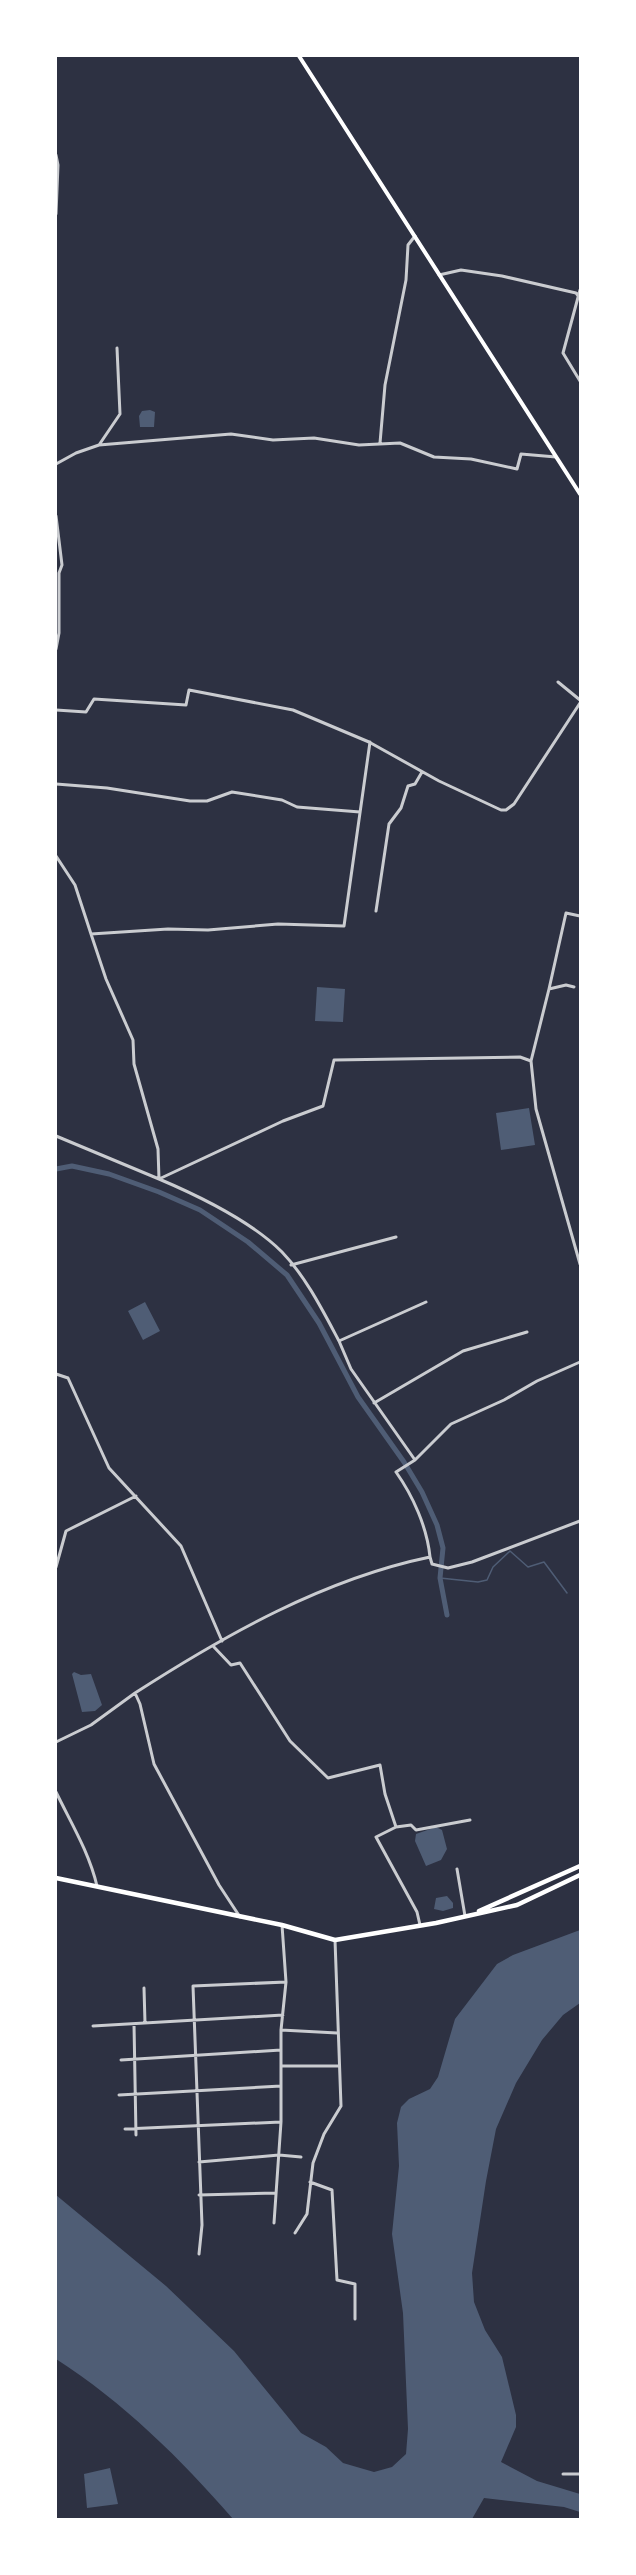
<svg xmlns="http://www.w3.org/2000/svg" width="636" height="2575" font-family="'PT Sans',sans-serif">
	<rect width="100%" height="100%" fill="#2d3142"/>
	<!-- water -->
	<path fill="#4f5d75" d="M150,410L155,412L154,427H140L139,416L142,411Z
		M317,987L345,989L343,1022L315,1021Z
		M529,1108L535,1145L501,1150L496,1113Z
		M145,1302L160,1331L143,1340L128,1311Z
		M74,1672L81,1675L91,1674L102,1705L95,1711L82,1712L72,1674Z
		M436,1827L442,1830L447,1849L441,1860L426,1866L415,1841L416,1834Z
		M447,1896L453,1903V1908L443,1911L434,1909L436,1898Z
		M580,1930V2003L563,2015L542,2040L516,2083L496,2129L486,2181L472,2273L474,2302L485,2330L502,2357L516,2415V2427L501,2462L537,2481L580,2494V2512L564,2507L484,2498L472,2519H233C181,2459 123,2402 56,2359V2195L166,2286L234,2351L301,2433L326,2447L343,2463L374,2472L392,2467L406,2454L408,2429L403,2313L392,2234L399,2166L397,2123L401,2107L409,2099L430,2089L438,2077L455,2019L497,1964L513,1955Z
		M110,2468L118,2504L87,2508L84,2474Z"/>
	<g fill="none" stroke-linecap="round" stroke-linejoin="round">
		<!-- stream -->
		<path stroke="#4f5d75" stroke-width="1.5" d="M440,1578L478,1582L487,1580L493,1567L510,1551L528,1567L544,1562L567,1593"/>
		<!-- canal -->
		<path stroke="#4f5d75" stroke-width="5" d="M56,1169L72,1166L109,1174L159,1192L200,1210L248,1242L287,1275L319,1323L358,1397L404,1462L422,1492L437,1525L443,1548L440,1578L447,1615"/>
		<!-- minor -->
		<path stroke="#caccd0" stroke-width="3" d="M56,155L58,165L56,214
			M439,275L461,270L502,276L576,293L579,297
			M580,290L563,353L580,381
			M380,443L385,385L406,280L408,245L415,236
			M99,445L120,414L117,348
			M56,464L76,453L99,445L231,434L273,440L314,438L359,445L400,443L434,457L471,459L517,469L521,454L556,457
			M56,516L62,565L59,573V633L56,649
			M558,682L580,700
			M56,710L86,712L94,699L186,705L189,690L293,710L369,742L439,781L501,810H506L514,804L580,703
			M56,784L107,788L190,801H207L232,792L282,800L297,807L360,812
			M56,856L75,885L91,934L168,929L208,930L278,924L344,926L370,742
			M376,911L389,824L401,808L408,786L415,784L422,772
			M549,989L566,913L580,916
			M531,1061L536,1109L580,1264
			M56,1136L159,1179L158,1149L134,1064L133,1040L106,979L91,934
			M291,1265L396,1237
			M339,1341C323,1311 306,1277 282,1252C251,1221 199,1196 159,1179L283,1121L323,1106L334,1060L520,1057L531,1061L549,989L566,985L574,987
			M56,1374L68,1378L109,1468L181,1546L222,1641
			M374,1403L463,1351L527,1332
			M415,1460L451,1424L504,1400L537,1381L580,1362
			M430,1557L432,1564L448,1568L472,1562L580,1521
			M56,1567L66,1531L136,1496
			M213,1646L231,1665L240,1663L290,1741L328,1778L380,1765L385,1794L396,1827L376,1837L417,1912L420,1925
			M56,1742L91,1725L135,1693
			M56,1792C71,1823 89,1852 97,1886
			M396,1827L411,1825L416,1830L470,1820
			M457,1869L465,1916
			M240,1917L219,1885L154,1764L140,1704L135,1693C225,1635 324,1579 430,1557C427,1527 413,1496 396,1472L415,1460L351,1369L339,1341L426,1302
			M144,1988L145,2023
			M134,2024L136,2135
			M93,2026L283,2015
			M281,2030L337,2033
			M121,2060L281,2050
			M281,2066H339
			M119,2095L281,2086
			M125,2129L281,2122
			M199,2162L279,2155L301,2157
			M310,2182L332,2190L337,2280L355,2284V2319
			M199,2195L276,2193
			M274,2223L281,2122V2030L286,1982L282,1925
			M295,2233L307,2214L313,2163L324,2134L341,2106L335,1940
			M199,2254L202,2225L193,1986L286,1982
			M563,2474H580"/>
		<!-- secondary -->
		<path stroke="#fff" stroke-width="4" d="M299,56L580,494"/>
		<!-- primary -->
		<path stroke="#fff" stroke-width="4.5" d="M56,1878L282,1925L335,1940L436,1923L517,1905L580,1875
			M479,1911L580,1866"/>
	</g>
	<!-- border -->
	<rect width="636" height="2575" fill="none" stroke="#ffffff" stroke-width="114"/>
</svg>
